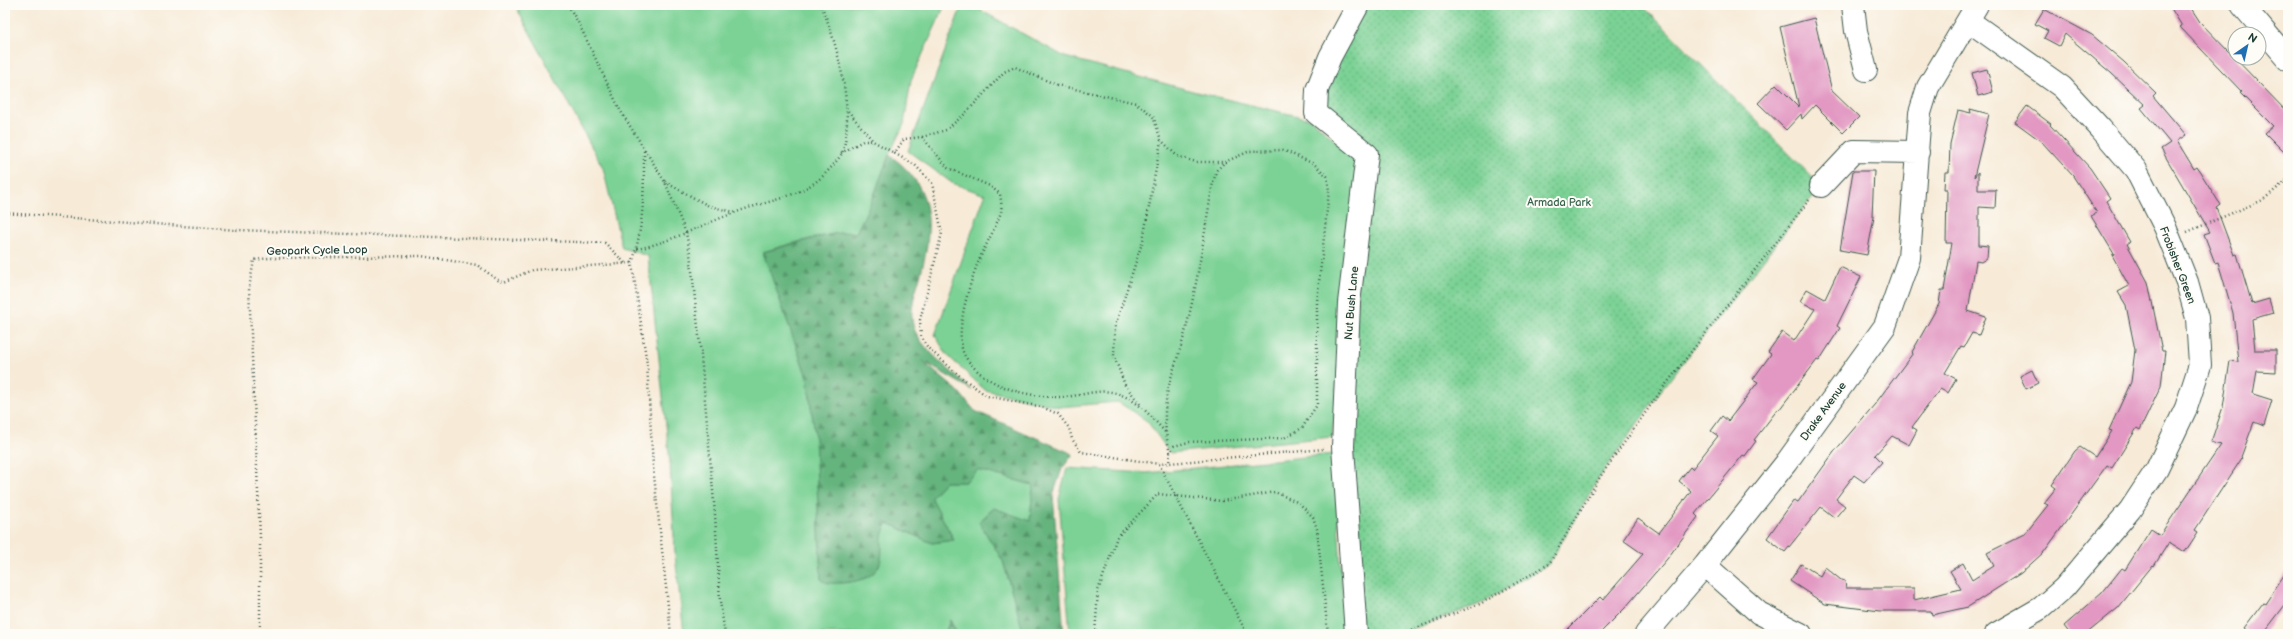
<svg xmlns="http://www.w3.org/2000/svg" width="2293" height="639" font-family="'Balsamiq Sans',sans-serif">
	<defs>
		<pattern id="forest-firs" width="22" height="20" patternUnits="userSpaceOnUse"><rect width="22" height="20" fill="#65b47e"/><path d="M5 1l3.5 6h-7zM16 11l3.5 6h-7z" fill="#539468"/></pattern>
		<pattern id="park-dots" width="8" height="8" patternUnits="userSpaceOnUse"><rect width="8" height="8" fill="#7cd295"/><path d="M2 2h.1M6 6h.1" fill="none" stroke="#65ac7a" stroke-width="1.8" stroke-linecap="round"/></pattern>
	</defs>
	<rect width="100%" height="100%" fill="#fdfcf7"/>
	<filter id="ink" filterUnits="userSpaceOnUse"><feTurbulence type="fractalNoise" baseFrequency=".025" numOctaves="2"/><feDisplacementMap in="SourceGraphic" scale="8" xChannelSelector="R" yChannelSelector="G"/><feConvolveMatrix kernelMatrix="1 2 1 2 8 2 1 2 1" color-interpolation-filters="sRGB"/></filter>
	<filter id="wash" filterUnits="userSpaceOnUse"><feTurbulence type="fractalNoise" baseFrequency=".012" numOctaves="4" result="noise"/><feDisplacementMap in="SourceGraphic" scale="16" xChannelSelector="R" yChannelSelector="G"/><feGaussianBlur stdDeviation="0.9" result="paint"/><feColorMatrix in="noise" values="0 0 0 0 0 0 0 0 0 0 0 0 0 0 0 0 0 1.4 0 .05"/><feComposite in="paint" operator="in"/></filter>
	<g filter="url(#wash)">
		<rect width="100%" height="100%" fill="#f7ebd8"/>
		<!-- grass -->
		<path fill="#7cd295" stroke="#4e8864" d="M515,5H945L911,80L904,124L889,155L873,198L856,233C845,228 777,247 763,252L807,377L815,435L821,579L866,578C891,555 872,547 888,523L932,543L954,540L931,497L945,482H965L978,470L1033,485L1030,522L994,508L979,522L1003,561L1024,634H957L950,620L945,634H684L675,555L670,463L648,256L622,248L603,168Z
			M962,5H971L1065,57L1200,93L1311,119L1358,161L1332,437L1170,453L1147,421L1118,402L1059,407L985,390L947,355L935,335L985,195L952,183L908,151Z
			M1334,454L1345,634H1070L1059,499L1067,468L1146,473Z"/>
		<!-- forest -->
		<path fill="url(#forest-firs)" stroke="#427859" d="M889,155C937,187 933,232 919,280C914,296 908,315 915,331C924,351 956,375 972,390L922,361L958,391L975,411L1073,454L1062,469L1053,495L1064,634H1024L1003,561L979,522L994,508L1030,521L1033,485L978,470L965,482H945L931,497L954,540L932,543L888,523C878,538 884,543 881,559C878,578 857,582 841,583C834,583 826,585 821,579L815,435L807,377L763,252C781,248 842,228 856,233L873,198Z
			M950,620L957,634H945Z"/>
		<!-- park -->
		<path fill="url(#park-dots)" stroke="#4e8864" d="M1358,5H1642L1821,186L1660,392L1600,476L1549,564L1480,604L1400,634H1356L1343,467L1367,154L1316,113Z"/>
		<g id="blocks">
			<!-- building -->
			<path fill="#e298c2" d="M2169,5H2189L2200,22L2288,113V156L2265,133L2273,126L2240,93L2242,92L2180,27L2182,26Z
				M2044,9L2092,35L2124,62L2156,93L2153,96L2186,135L2177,141L2194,169L2197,167L2220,204L2216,207L2234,255L2237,254L2252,304L2269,299L2273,313L2252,319L2255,350H2276V372L2257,371L2253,394L2272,400L2264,426L2254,422L2241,457L2242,458L2195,530L2198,532L2185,552L2169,542L2154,566L2153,565L2118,608L2086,634H2070L2064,626L2102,593L2122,568L2125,570L2151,529L2160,535L2221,445L2211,442L2223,407L2230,361L2238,362L2233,313L2218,262L2215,263L2204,234L2210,232L2161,149L2170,143L2141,108L2145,105L2111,73L2065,34L2059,46L2044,38L2048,31L2035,24Z
				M1814,18L1832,91L1859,117L1843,133L1815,105L1802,119L1801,114L1786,130L1758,103L1776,84L1799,107L1780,27Z
				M1987,69L1993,92L1978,96L1972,73Z
				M2027,106L2051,124L2050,125L2090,168L2110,198L2106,201L2130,242L2127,244L2148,282L2162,351H2165L2161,386L2140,430L2137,428L2112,468L2107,465L2044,552L2021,573L1968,607L1932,615L1931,611H1880L1825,604L1790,581L1801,564L1820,576L1825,567L1841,580L1845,581L1846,588H1914V600L1961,589L1950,571L1963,563L1972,580L1994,566L1987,553L2025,534L2048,505L2044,503L2056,488L2052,485L2075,451L2080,447L2095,457L2112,431L2109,430L2131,382L2135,350L2126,305L2118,292L2129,286L2112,255L2114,254L2091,216L2097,213L2073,176L2041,141L2015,122Z
				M1970,109L1989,114L1974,177L1978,172V190H1996L1995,208L1979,207V245L1988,246L1987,258L1981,262L1976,261L1968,311L1986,317L1979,335L1972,333L1964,347L1961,346L1945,373L1956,379L1948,393L1940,389L1912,427L1917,430L1909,445L1892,436L1875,455L1882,462L1864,482L1854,475L1836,499L1845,506L1835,518L1821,507L1785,552L1767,538L1794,500L1798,502L1834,452L1875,404L1913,353L1912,352L1939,304L1941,290H1944L1952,243H1946L1947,189H1944L1945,172H1949L1950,144L1958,110L1971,113Z
				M1853,171H1874L1872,217H1874L1867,255L1840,250Z
				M1840,267L1861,277L1837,326L1840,328L1819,361L1817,360L1779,410L1778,409L1754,440L1756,441L1745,456L1743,455L1695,514L1698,517L1667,559L1625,608L1599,634H1563L1600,597L1603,600L1643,554L1623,540L1638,518L1659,533L1691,491L1679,481L1690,467L1692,469L1718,436L1711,431L1722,416L1728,421L1758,382L1753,379L1771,354L1768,352L1782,332L1794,341L1815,309L1800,301L1807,289L1825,299Z
				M2032,370L2038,383L2026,389L2020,376Z
				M2288,569V601L2263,634H2251L2244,628L2263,603L2265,604Z"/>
		</g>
	</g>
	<g filter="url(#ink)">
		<use href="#blocks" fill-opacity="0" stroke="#3f574d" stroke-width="1"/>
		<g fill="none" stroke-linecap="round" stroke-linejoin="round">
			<defs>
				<path id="minor" d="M1853,5L1856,31L1866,70
					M2242,5L2288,59
					M1969,21L2062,87L2101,129L2136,170L2165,227L2187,282L2197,318L2200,365L2186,408L2157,469L2130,510L2064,588L2041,608L1996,634
					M1821,186L1854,151L1918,152
					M1705,565L1759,613L1801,634
					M1356,634L1343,447L1349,303L1367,154L1316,113L1317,90L1330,57L1358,5
					M1646,634L1705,565L1786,463L1885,326L1909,258L1920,113L1928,87L1977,5"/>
			</defs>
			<!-- minor casing -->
			<use href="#minor" stroke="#3f574d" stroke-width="24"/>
			<!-- path -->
			<path stroke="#3f574d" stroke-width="2.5" stroke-dasharray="1 3" stroke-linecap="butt" d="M568,5L579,24L620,110L665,182L686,233L690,253L701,355L715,514L720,601L725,634
				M848,111L873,141
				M922,137L946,130L966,113L1004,72L1015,67L1057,85L1136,103L1153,116L1161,140L1177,156L1196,162H1225L1250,151L1283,150L1314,164L1327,176L1329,191L1317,301V405L1302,428L1284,438L1189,442L1174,446L1170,453L1169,463
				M644,151C644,189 644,227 632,263L647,364L653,466L671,634
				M841,153L863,141H873L915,165L932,183L942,233L920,320L921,337L928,348L961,377L987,396L1042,407L1058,414L1069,428L1072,439L1081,452L1159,464L1324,449
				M894,154L904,139L922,137L948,168L990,186L1000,194C1001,199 1002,207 1001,212C995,230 984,247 977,265C969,286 953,336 965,356C984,387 1026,397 1061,397C1078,397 1099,388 1116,393C1138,400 1150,415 1165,432
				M665,182L709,206L733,212
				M5,213L237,230L605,243L626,264
				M2187,232L2263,200L2288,179
				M637,249C671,242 701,225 734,213C764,201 801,198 825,174C830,169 839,159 842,153C856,115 837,41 821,5
				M1140,404L1125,385L1114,356L1115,326L1143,240L1161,141
				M1170,452C1155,397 1177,371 1188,320C1199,275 1205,228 1213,182L1217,170L1225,162
				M1159,464L1247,634
				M260,634V537L249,288L254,260L269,258L421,256L477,265L498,280L504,282L532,270L632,263
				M1095,634L1098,591L1117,537L1158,494L1222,501L1275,492L1299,503L1313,517L1317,529L1328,634
				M1400,634L1480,604L1549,564L1600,477L1660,392L1809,200"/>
			<!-- minor -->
			<use href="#minor" stroke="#fff" stroke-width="22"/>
		</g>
	</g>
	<g text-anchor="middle" stroke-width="4" stroke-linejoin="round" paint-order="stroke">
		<!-- park labels -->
		<g font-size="11" fill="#36624c" stroke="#fdfcf7">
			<text x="1559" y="206">Armada Park</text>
		</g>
		<!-- street labels -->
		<g font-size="11" fill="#1f3d34" stroke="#fdfcf7">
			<text transform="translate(317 250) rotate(-1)" y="4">Geopark Cycle Loop</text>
			<text transform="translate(2178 265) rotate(69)" y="4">Frobisher Green</text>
			<text transform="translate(1351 303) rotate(-85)" y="4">Nut Bush Lane</text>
			<text transform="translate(1823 411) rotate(-54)" y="4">Drake Avenue</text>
		</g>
	</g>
	<!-- margin -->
	<rect width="2293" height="639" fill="none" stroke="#fdfcf7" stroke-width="20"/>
	<!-- north arrow -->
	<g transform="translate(2247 46) rotate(34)"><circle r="19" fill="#fdfcf7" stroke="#a4b0a9"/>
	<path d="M0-3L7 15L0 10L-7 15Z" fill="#1f6fb2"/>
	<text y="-6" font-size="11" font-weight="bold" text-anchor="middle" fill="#1f3d34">N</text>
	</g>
</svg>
